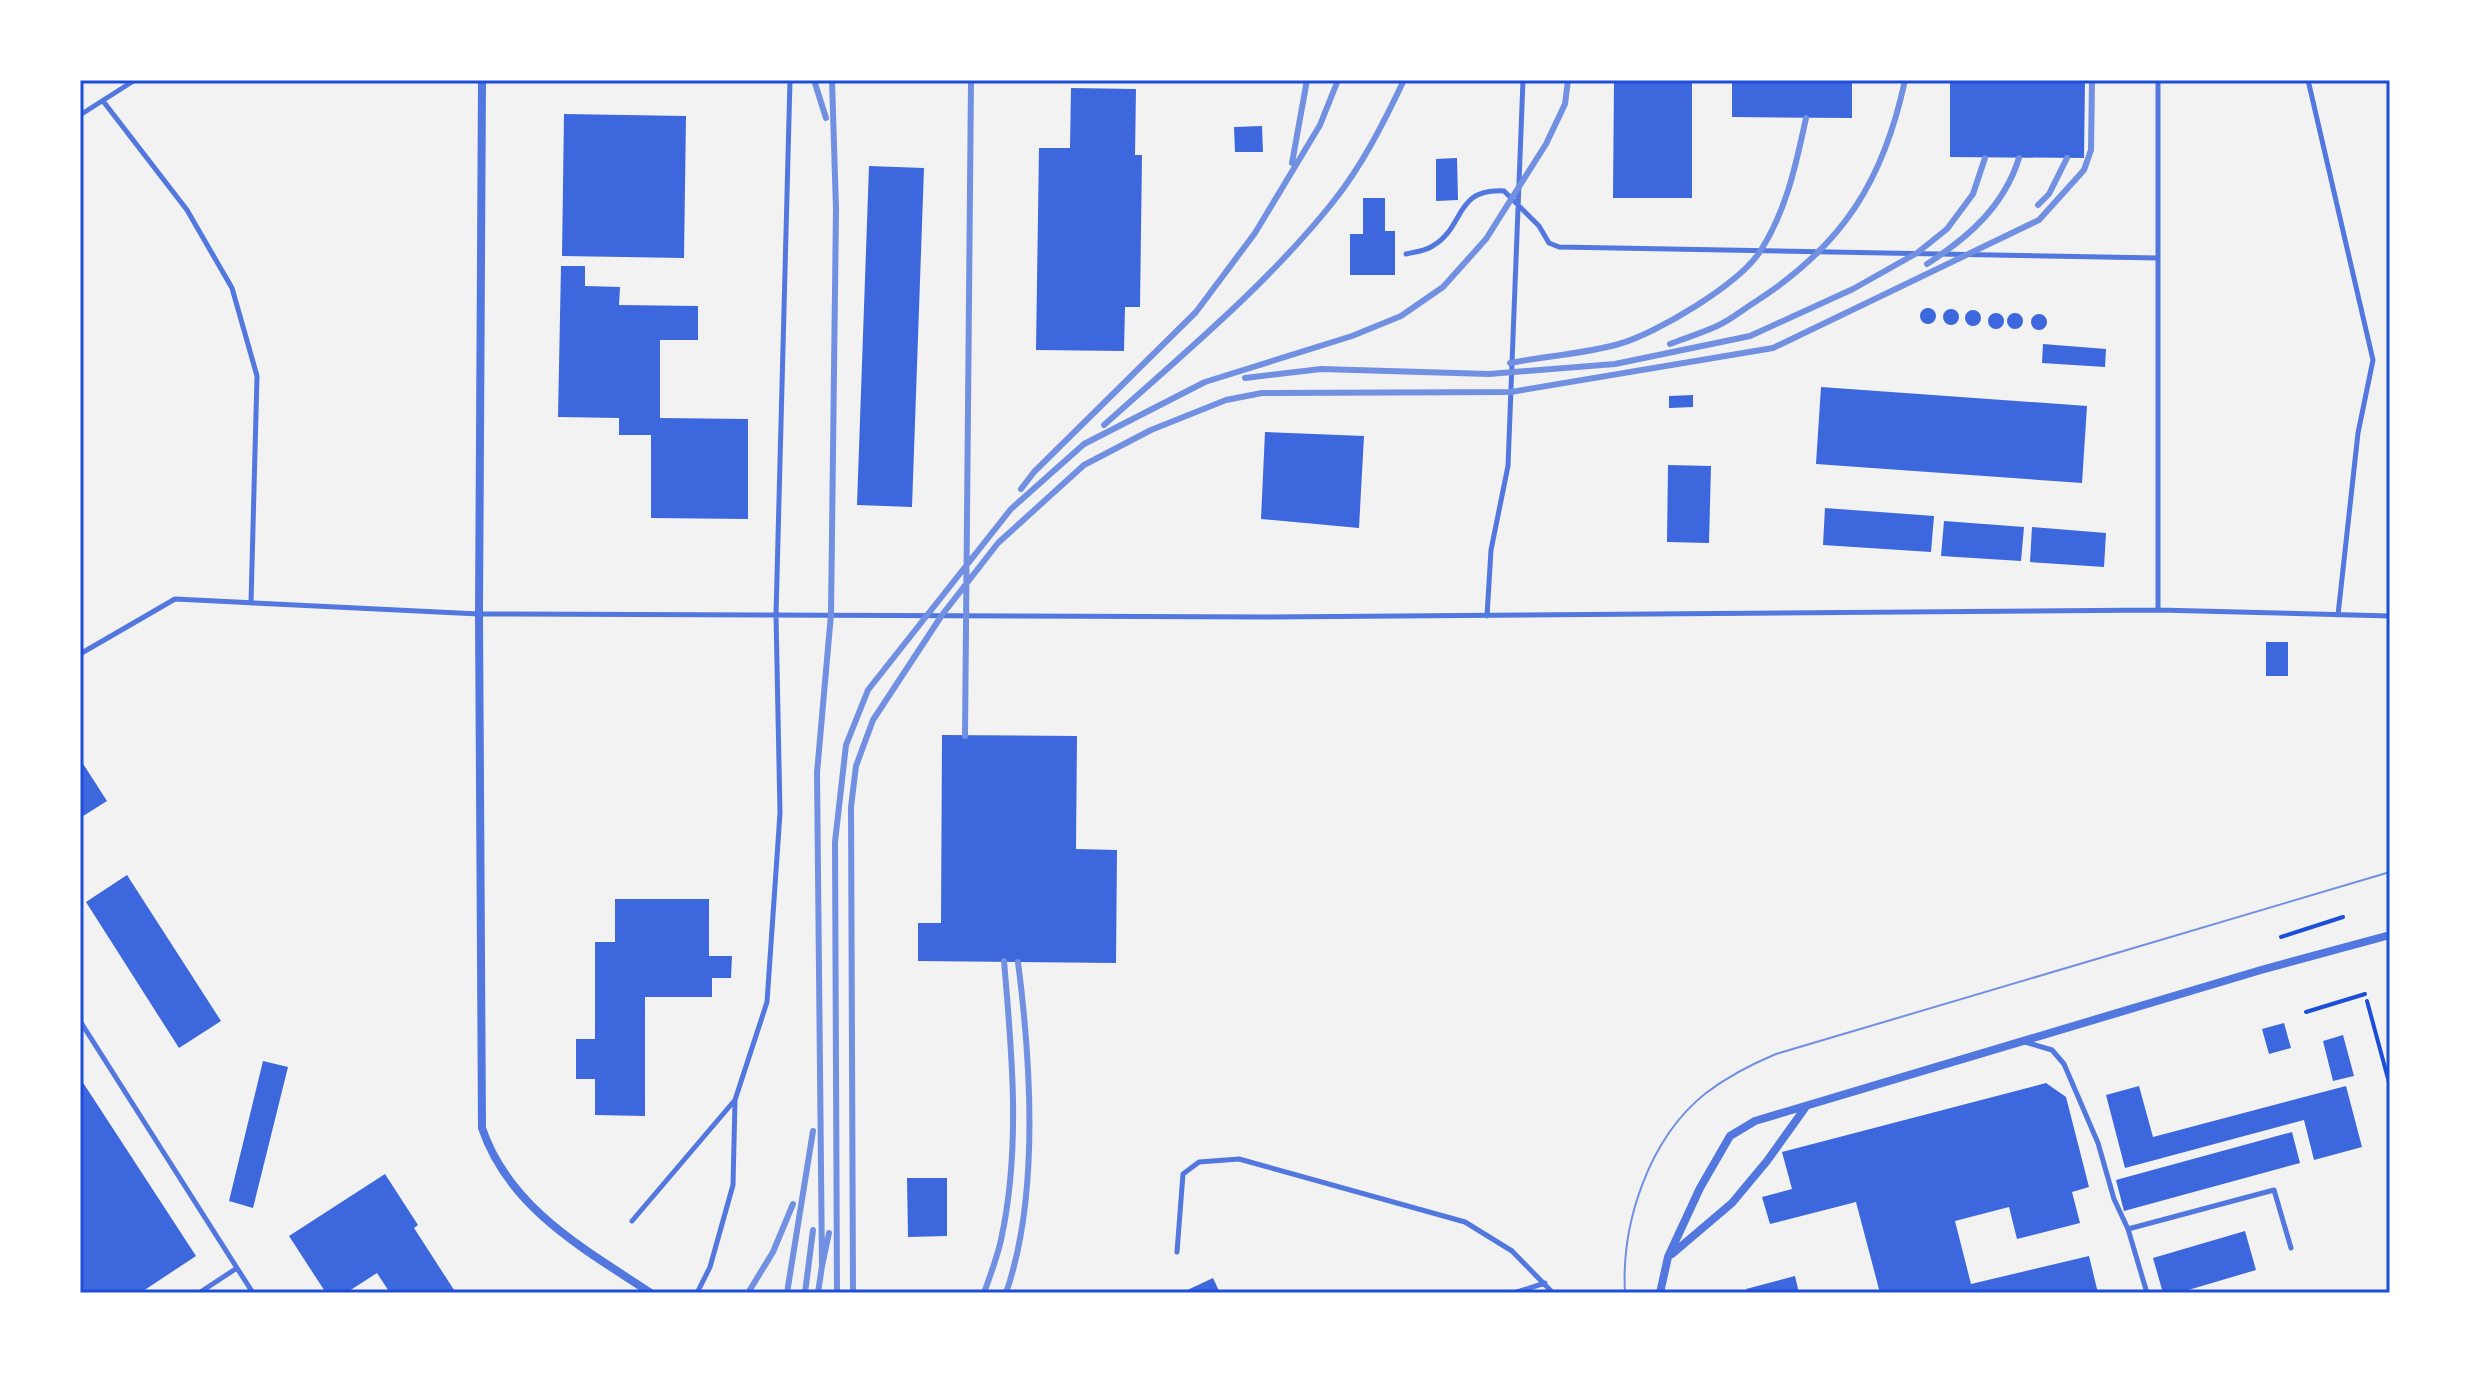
<svg xmlns="http://www.w3.org/2000/svg" width="2470" height="1373" font-family="Rubik,sans-serif">
	<rect width="100%" height="100%" fill="#f2f2f2"/>
	<!-- building -->
	<path fill="#3d67dc" d="M1614,80H1692V198H1613Z
		M1732,80H1852V118L1732,117Z
		M1950,80H2085L2084,158L1950,157Z
		M1071,88L1136,89L1135,155H1142L1140,307H1125L1124,351L1036,350L1039,148H1070Z
		M564,114L686,116L684,258L562,256Z
		M1262,126L1263,152H1235L1234,127Z
		M1457,158L1458,200L1436,201V159Z
		M869,166L924,168L912,507L857,505Z
		M1363,198H1385V231H1395V275H1350V234H1363Z
		M561,266H585V286L620,287L619,305L698,306V340H660V418L748,419V519L651,518V435H619V418L558,417Z
		M1920 316a8 8 0 1 1 16 0a8 8 0 1 1-16 0Z
		M1943 317a8 8 0 1 1 16 0a8 8 0 1 1-16 0Z
		M1965 318a8 8 0 1 1 16 0a8 8 0 1 1-16 0Z
		M1988 321a8 8 0 1 1 16 0a8 8 0 1 1-16 0Z
		M2007 321a8 8 0 1 1 16 0a8 8 0 1 1-16 0Z
		M2031 322a8 8 0 1 1 16 0a8 8 0 1 1-16 0Z
		M2043,344L2106,349L2105,367L2042,363Z
		M1821,387L2087,406L2082,483L1816,464Z
		M1693,395V407L1669,408V396Z
		M1265,432L1364,436L1359,528L1261,519Z
		M1668,465L1711,466L1709,543L1667,542Z
		M1825,508L1934,516L1931,552L1823,545Z
		M1944,521L2024,527L2021,561L1941,556Z
		M2032,527L2106,533L2104,567L2030,562Z
		M2266,642H2288V676H2266Z
		M942,735L1077,736L1076,849L1117,850L1116,963L918,961V923H941Z
		M80,759L107,801L80,818Z
		M127,875L221,1021L179,1048L86,902Z
		M615,899H709V956H732L731,978H712V997H645V1116L595,1115V1079H576V1039H595V942H615Z
		M2284,1023L2291,1048L2269,1054L2262,1029Z
		M2343,1035L2354,1076L2333,1081L2323,1041Z
		M263,1061L288,1067L253,1208L229,1201Z
		M80,1078L196,1256L140,1293H80Z
		M2046,1083L2066,1097L2089,1187L2072,1192L2080,1223L2017,1239L2009,1207L1955,1221L1971,1284L2089,1256L2098,1293H1880L1856,1202L1770,1224L1762,1197L1792,1189L1782,1152Z
		M2139,1086L2153,1137L2346,1086L2362,1147L2314,1160L2304,1120L2125,1168L2106,1095Z
		M2292,1132L2300,1163L2124,1211L2116,1180Z
		M385,1174L418,1225L414,1228L456,1293H390L377,1273L346,1293H326L289,1236Z
		M907,1178H947V1236L908,1237Z
		M2245,1231L2256,1270L2178,1293H2163L2153,1258Z
		M1795,1276L1799,1293H1747L1746,1289Z
		M1213,1278L1220,1293H1181Z"/>
	<g fill="none" stroke-linecap="round" stroke-linejoin="round">
		<!-- path -->
		<path stroke="#1d4ed8" stroke-width="4" d="M2281,937L2343,917
			M2367,1001L2390,1086
			M2306,1012L2365,994"/>
		<!-- service -->
		<path stroke="#5277de" stroke-width="5" d="M2308,80L2373,360L2358,433L2338,615
			M103,101L187,210L232,288L257,376L251,603
			M80,115L135,80
			M1406,254C1414,252 1424,251 1431,247C1466,228 1453,188 1504,191L1539,226L1549,243L1559,247L2158,258
			M2158,610L2390,616
			M1487,616L1491,550L1508,466L1523,80
			M80,654L175,599L479,614L1267,617L2158,610V80
			M80,1021L237,1268L199,1293
			M2025,1042L2052,1050L2064,1064L2098,1143L2114,1199L2128,1229L2147,1293
			M632,1221L735,1100L767,1002L780,813L776,615L790,80
			M2128,1229L2274,1190L2291,1248
			M1177,1252L1183,1174L1199,1162L1239,1159L1465,1222L1512,1251L1553,1293
			M237,1268L253,1293
			M697,1293L710,1267L733,1185L735,1101
			M1514,1293L1545,1283"/>
		<!-- minor -->
		<path stroke="#5277de" stroke-width="8" d="M482,80L479,614L482,1128C509,1208 584,1249 651,1293
			M1672,1254L1732,1203L1767,1161L1805,1108
			M1660,1293L1668,1257L1700,1188L1730,1136L1755,1121L2261,970L2390,935"/>
		<!-- tram -->
		<path stroke="#7290e2" stroke-width="2" d="M1625,1293C1621,1223 1649,1138 1706,1093C1727,1077 1752,1064 1776,1054L2390,872"/>
		<!-- rail -->
		<path stroke="#7290e2" stroke-width="6" d="M814,80L826,118
			M1292,163L1307,80
			M2038,205L2049,194L2067,158
			M1927,264C1969,237 2004,206 2019,158
			M1670,344C1685,338 1702,333 1717,326C1731,320 1745,308 1758,300C1844,244 1884,179 1905,80
			M1510,363C1545,356 1584,354 1619,344C1657,333 1740,284 1761,250C1787,209 1796,164 1806,118
			M1245,378L1321,369L1489,374L1615,364L1750,336L1853,289L1917,253L1947,229L1973,194L1985,158
			M1104,425C1183,354 1267,285 1333,202C1362,166 1384,122 1404,80
			M1021,489L1034,472L1196,312L1255,233L1320,125L1338,80
			M965,736L971,80
			M829,1233L822,1266L817,773L831,614L836,209L832,80
			M748,1293L773,1252L793,1204
			M787,1293L813,1131
			M805,1293L813,1230
			M818,1293L822,1266
			M837,1293L835,842L846,745L868,690L1011,509L1084,444L1205,382L1352,336L1401,316L1443,287L1486,239L1546,144L1565,104L1568,80
			M853,1293L851,807L856,766L873,720L942,615L998,543L1084,465L1151,430L1226,400L1262,393L1511,392L1773,348L2039,220L2084,170L2091,150L2092,80
			M984,1293C990,1276 997,1258 1001,1240C1021,1149 1012,1053 1004,961
			M1006,1293C1040,1195 1031,1063 1018,962"/>
	</g>
	<!-- border -->
	<rect width="2470" height="1373" fill="none" stroke="#ffffff" stroke-width="164"/>
	<rect x="82" y="82" width="2306" height="1209" fill="none" stroke="#1d4ed8" stroke-width="3"/>
</svg>
